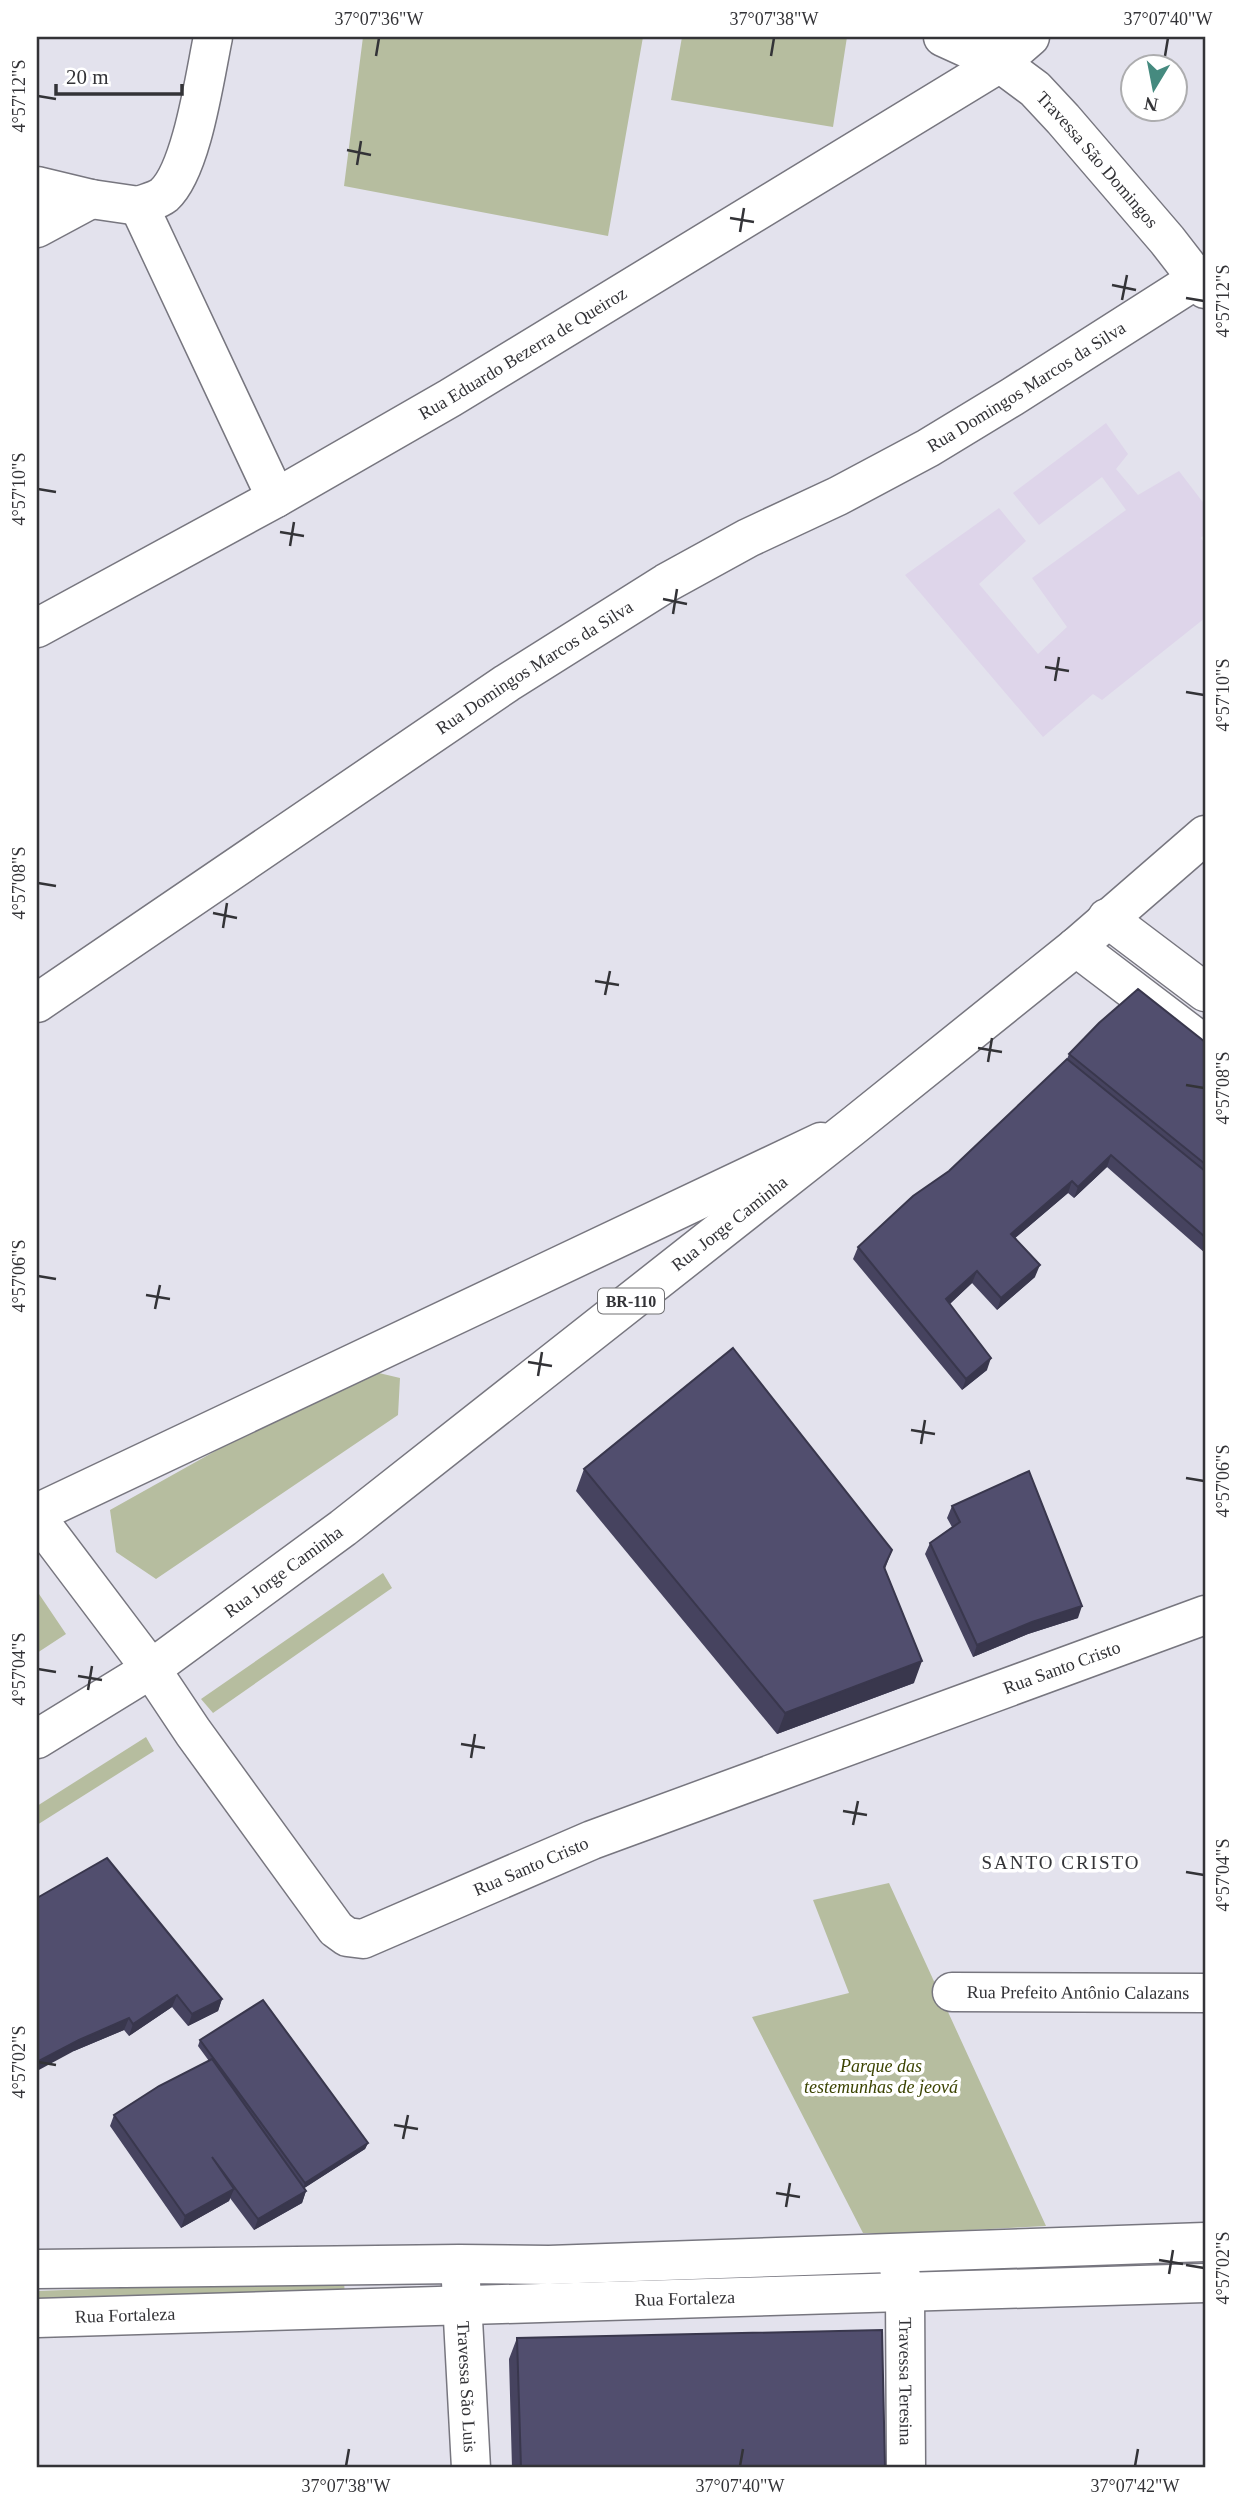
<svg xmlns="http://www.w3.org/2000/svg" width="1242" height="2505" font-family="Georgia,serif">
	<rect width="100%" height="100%" fill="#e3e2ed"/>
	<!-- medical -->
	<path fill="#ded5ea" d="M1106,423L1128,454L1116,469L1138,495L1179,471L1205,505V534L1201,538L1205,544V618L1102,700L1093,694L1043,737L905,575L999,508L1026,541L979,584L1038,654L1067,627L1032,578L1126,510L1102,477L1039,525L1013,493Z"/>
	<!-- green -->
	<path fill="#b6bd9f" d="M363,37H643L608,236L344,186Z
		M682,37H847L833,127L671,100Z
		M362,1369L400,1378L398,1415L156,1579L116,1552L110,1510Z
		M383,1573L392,1588L213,1713L201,1699Z
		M37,1591L66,1634L37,1653Z
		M146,1737L154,1751L37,1825V1806Z
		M889,1883L1046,2226L911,2233H863L752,2017L849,1993L813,1900Z
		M344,2280L345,2299L37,2310V2291Z"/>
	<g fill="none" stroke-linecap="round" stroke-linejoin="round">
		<defs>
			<g id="minor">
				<path d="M943,37L1000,63"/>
				<path id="s1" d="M981,37L1000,63L1035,89L1063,119L1167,240L1205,289"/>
				<path d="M37,186L91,199L139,206"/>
				<path d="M139,206L276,498"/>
				<path d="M139,206C146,203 158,200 164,195C192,170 205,75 213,37"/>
				<path d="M37,228L91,199"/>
				<path id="s2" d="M37,628L276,498L450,398L1000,63L1030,37"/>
				<path d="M1107,918L1205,992"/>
				<path d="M1076,947L1205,1045"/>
				<path id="s3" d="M37,1003L507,683L666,583L748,538L838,496L928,448L1012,397L1205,274"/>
				<path d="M37,1513L821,1142"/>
				<path id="s4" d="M37,1518L151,1669L193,1732L336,1929L347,1937L363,1939L592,1840L1205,1615"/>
				<path id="s5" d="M952,1992L1205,1993"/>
				<path id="s6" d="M899,2268L905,2293L906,2468"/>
				<path d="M37,2269L459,2264L549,2265L1205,2242"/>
				<path id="s7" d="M461,2282L471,2468"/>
				<path id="s8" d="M37,2318L1205,2283"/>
			</g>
			<g id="primary">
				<path id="s9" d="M37,1739L151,1669L343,1528L852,1127L1076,947L1205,835"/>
			</g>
		</defs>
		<!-- minor casing -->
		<use href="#minor" stroke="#77767f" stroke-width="41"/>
		<!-- primary casing -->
		<use href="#primary" stroke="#77767f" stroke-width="41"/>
		<!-- minor -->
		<use href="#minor" stroke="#fff" stroke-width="38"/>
		<!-- primary -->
		<use href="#primary" stroke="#fff" stroke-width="38"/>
	</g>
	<!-- wall -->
	<path fill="#46435f" d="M1205,1042V1253L1107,1167L1074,1198L1068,1193L1015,1238L1035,1277L997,1310L972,1283L950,1304L987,1370L962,1390L853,1259L858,1247L949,1171L1067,1059L1069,1054Z
		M584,1469L892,1550L885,1569L914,1683L777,1734L576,1491Z
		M952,1506L1078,1618L1028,1634L973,1657L925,1554L930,1543L952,1527L947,1518Z
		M37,1898L222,1999L218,2011L188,2026L172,2007L129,2036L124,2030L74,2051Z
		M200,2040L368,2143L365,2149L304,2188L306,2191L302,2203L254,2230L230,2198L229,2201L181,2228L110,2126L114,2115L209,2061L198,2046Z
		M517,2338L885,2468H512L509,2359Z"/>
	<!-- shaded-wall -->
	<path fill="#39374d" d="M1111,1155L1107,1167L1074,1198L1078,1187Z
		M1072,1181L1068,1193L1007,1245L1011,1234Z
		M1040,1265L1035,1277L997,1310L1001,1298Z
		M977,1271L972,1283L942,1311L946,1299Z
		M991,1358L987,1370L962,1390L966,1379Z
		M1082,1606L1078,1618L1028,1634L973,1657L977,1645L1032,1622Z
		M922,1661L914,1683L777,1734L785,1713Z
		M177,1995L172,2007L129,2036L133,2024Z
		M222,1999L218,2011L188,2026L192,2014Z
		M129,2018L124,2030L74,2051L37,2071V2062L79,2040Z
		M368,2143L365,2149L303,2189L305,2183Z
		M234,2189L229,2201L181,2228L185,2216Z
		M306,2191L302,2203L254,2230L258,2219Z"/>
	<!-- building -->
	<path fill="#514e6e" stroke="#39374d" stroke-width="2" d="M1138,989L1205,1042V1164L1069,1054L1099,1023Z
		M1067,1059L1205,1171V1237L1111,1155L1078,1187L1072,1181L1011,1234L1040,1265L1001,1298L977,1271L946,1299L991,1358L966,1379L858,1247L913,1196L949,1171Z
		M733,1348L892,1550L884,1567L922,1661L785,1713L584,1469Z
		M1029,1471L1082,1606L1032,1622L977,1645L930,1543L960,1522L952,1506Z
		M107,1858L222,1999L192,2014L177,1995L133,2024L129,2018L79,2040L37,2062V1898Z
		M263,2000L368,2143L305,2183L200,2040Z
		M212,2059L306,2191L258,2219L212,2157L234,2189L185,2216L114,2115L159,2086Z
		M882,2330L885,2468H521L517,2338Z"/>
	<!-- ticks -->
	<path fill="none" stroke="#333337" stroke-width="2.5" d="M376,56L379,38M771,56L774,38M1165,56L1168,38M38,96L56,99M347,150L371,155M357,165L361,141M730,218L754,222M740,232L744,208M1112,285L1136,290M1186,298L1204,301M1122,300L1127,275M38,489L56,492M280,532L304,536M290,546L294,522M663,599L687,604M673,614L677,589M1045,667L1069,671M1055,681L1059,657M1186,692L1204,695M38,883L56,886M213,913L237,918M223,928L227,903M595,981L619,985M605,995L610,971M978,1048L1002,1052M988,1062L992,1038M1186,1085L1204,1088M38,1276L56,1279M146,1295L170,1299M155,1309L160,1285M528,1362L552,1366M538,1376L542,1352M911,1430L935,1434M921,1444L925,1420M1186,1478L1204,1481M38,1669L56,1672M78,1676L102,1680M88,1690L92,1666M461,1744L485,1748M471,1758L475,1734M843,1811L867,1815M853,1825L858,1801M1186,1872L1204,1875M38,2062L56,2065M394,2125L418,2129M403,2139L408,2115M776,2193L800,2197M786,2207L790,2183M1159,2260L1183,2264M1186,2265L1204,2268M1169,2274L1173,2250M346,2466L349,2449M740,2466L743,2449M1135,2466L1138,2449"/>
	<g text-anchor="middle" stroke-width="7" stroke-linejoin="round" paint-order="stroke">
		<!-- shield labels -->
		<rect fill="#fff" stroke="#707073" stroke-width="2" x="598" y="1288.5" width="66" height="25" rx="5"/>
		<g font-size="16" font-weight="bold" fill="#333337">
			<text x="631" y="1307">BR-110</text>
		</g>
		<!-- street labels -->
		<g font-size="18" fill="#333337" stroke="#fff">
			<text dy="6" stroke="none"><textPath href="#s1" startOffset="170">Travessa São Domingos</textPath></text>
			<text dy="6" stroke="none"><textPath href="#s2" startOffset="558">Rua Eduardo Bezerra de Queiroz</textPath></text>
			<text dy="6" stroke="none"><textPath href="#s3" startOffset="1167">Rua Domingos Marcos da Silva</textPath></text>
			<text dy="6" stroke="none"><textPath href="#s3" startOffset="600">Rua Domingos Marcos da Silva</textPath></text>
			<text dy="6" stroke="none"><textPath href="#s9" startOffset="864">Rua Jorge Caminha</textPath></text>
			<text dy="6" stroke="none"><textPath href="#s9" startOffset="298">Rua Jorge Caminha</textPath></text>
			<text dy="6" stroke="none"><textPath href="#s4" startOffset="1288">Rua Santo Cristo</textPath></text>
			<text dy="6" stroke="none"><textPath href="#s4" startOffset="721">Rua Santo Cristo</textPath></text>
			<text dy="6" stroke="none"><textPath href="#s5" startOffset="126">Rua Prefeito Antônio Calazans</textPath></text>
			<text dy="6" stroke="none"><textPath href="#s8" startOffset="648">Rua Fortaleza</textPath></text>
			<text dy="6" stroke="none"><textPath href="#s8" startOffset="88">Rua Fortaleza</textPath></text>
			<text dy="6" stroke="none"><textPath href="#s6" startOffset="114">Travessa Teresina</textPath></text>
			<text dy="6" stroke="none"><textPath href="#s7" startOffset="105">Travessa São Luis</textPath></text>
		</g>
		<!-- park labels -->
		<g font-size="18" font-style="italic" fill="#3b4301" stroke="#fff">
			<text x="881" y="2072">Parque das<tspan x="881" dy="21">testemunhas de jeová</tspan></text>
		</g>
		<!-- neighbourhood labels -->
		<g font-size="19" letter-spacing="2" fill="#333337" stroke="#fff">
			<text x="1061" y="1869">SANTO CRISTO</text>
		</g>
	</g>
	<!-- border -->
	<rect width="1242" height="2505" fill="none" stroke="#ffffff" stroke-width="77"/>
	<!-- north arrow -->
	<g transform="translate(1154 88) rotate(190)"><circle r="33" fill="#ffffff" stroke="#adadaf" stroke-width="2"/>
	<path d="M0-5L12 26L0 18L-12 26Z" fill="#458a7f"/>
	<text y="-10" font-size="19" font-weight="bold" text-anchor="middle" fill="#333337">N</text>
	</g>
	<!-- scale -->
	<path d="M56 84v10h126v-10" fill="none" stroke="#333337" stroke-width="3.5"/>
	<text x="66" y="84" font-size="21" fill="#333337" stroke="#ffffff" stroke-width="5" paint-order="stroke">20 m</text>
	<rect x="38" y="38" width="1166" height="2428" fill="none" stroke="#333337" stroke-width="2.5"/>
	<g font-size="18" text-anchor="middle" fill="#333337">
		<text x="379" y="25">37°07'36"W</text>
		<text x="774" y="25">37°07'38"W</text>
		<text x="1168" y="25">37°07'40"W</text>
		<text transform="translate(19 96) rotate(-90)" y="6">4°57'12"S</text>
		<text transform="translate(1223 301) rotate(-90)" y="6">4°57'12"S</text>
		<text transform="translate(19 489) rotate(-90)" y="6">4°57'10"S</text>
		<text transform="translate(1223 695) rotate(-90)" y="6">4°57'10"S</text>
		<text transform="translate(19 883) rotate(-90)" y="6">4°57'08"S</text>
		<text transform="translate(1223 1088) rotate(-90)" y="6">4°57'08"S</text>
		<text transform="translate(19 1276) rotate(-90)" y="6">4°57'06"S</text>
		<text transform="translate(1223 1481) rotate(-90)" y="6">4°57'06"S</text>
		<text transform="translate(19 1669) rotate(-90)" y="6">4°57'04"S</text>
		<text transform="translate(1223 1875) rotate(-90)" y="6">4°57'04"S</text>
		<text transform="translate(19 2062) rotate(-90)" y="6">4°57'02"S</text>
		<text transform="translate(1223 2268) rotate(-90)" y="6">4°57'02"S</text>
		<text x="346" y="2492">37°07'38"W</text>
		<text x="740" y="2492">37°07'40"W</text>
		<text x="1135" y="2492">37°07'42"W</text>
	</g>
</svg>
